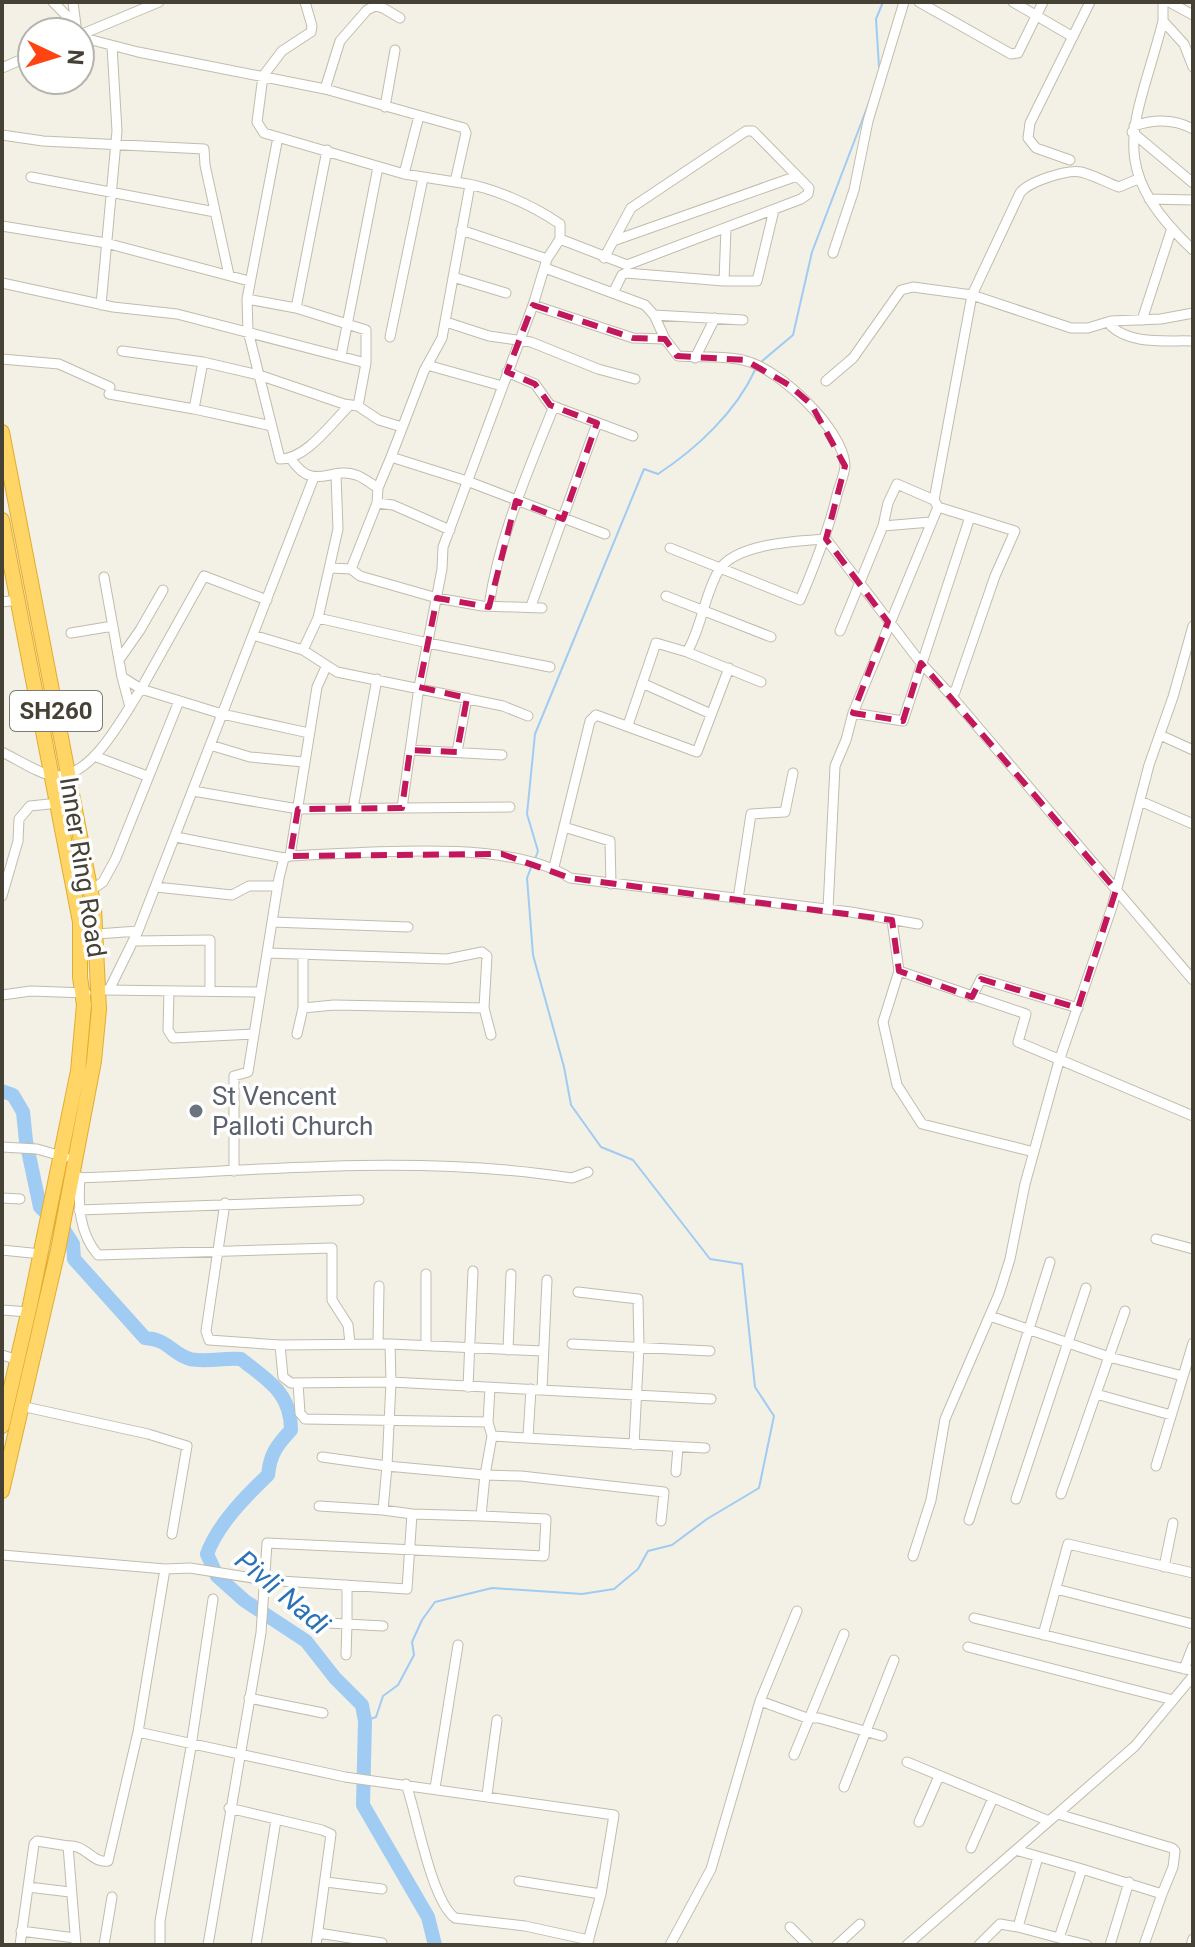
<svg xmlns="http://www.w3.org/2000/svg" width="1195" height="1947" font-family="Roboto,sans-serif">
	<rect width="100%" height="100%" fill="#f3f0e6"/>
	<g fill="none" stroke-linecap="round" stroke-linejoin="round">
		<!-- stream -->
		<path stroke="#a0cbf2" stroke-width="2" d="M879,67L876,19L883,2
			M761,362L793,335L812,252L870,100
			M535,859L538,851L527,814L535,734L644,469L658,474C696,449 736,412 755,370
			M365,1721L376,1717L383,1696L398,1685L414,1655L412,1642L422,1620L435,1602L492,1588L582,1594L614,1589L638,1569L648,1551L672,1545L707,1519L759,1488L774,1416L755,1387L742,1264L710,1259L633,1160L601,1147L571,1105L564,1067L533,955L527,878L532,865"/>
		<!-- river -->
		<path stroke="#a0cbf2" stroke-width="14" d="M2,1091L13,1095L23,1112L26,1141L40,1207L64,1230L73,1244L74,1259L145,1338C168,1339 172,1354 190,1359C207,1363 225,1357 241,1359C268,1381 291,1392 291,1430C277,1445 270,1454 268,1475C245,1497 218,1524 207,1554L217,1576L245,1601L306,1641L335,1678L362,1705L365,1721L363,1805L428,1917L435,1945"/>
		<defs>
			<path id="minor" d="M53,2L75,24
				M73,2L76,26
				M305,2L312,26L311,32L282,51L263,76L257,122L264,133L404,174L455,182
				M919,2L1011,54L1018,53L1043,2
				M1013,2L1073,37
				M1163,2V21C1136,126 1102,164 1193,250
				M1169,2L1193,15
				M1163,21L1184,44L1193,67
				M80,35L159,2
				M80,37L138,52L325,89L464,128L466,133L455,182C490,186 531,204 560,224V239L627,265L801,199L808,194L809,188L753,131H746L631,208L604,258
				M2,68L32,55
				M325,89L340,41L367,10L375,6L383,8L400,18
				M385,107L395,50
				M1134,126C1154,119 1174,119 1193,129
				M1132,132L1193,183
				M2,135L43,141L204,149L205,165L229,275
				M278,137L247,299L248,331L280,459C307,459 331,423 350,405
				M1070,160L1036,148L1028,138L1030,123L1090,2
				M404,174L419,116
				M31,177L215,212
				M470,185L442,338L424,371L391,457L467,481L605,534
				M1149,199L1193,200
				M2,226L106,243L249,281
				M461,230L547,259
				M613,241L797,176
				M833,253L854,190L868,121L904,2
				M453,277L506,293
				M724,281L726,228
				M2,283L113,307L177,314L366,363L358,406L344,404L259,375L203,362L122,351
				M613,293L622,275L626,273L724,281H757L774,210
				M247,299L296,308L366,330V363
				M101,305L117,131L112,46
				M533,305L633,338L665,339L654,315L645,305L545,268
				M296,308L327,150
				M1193,313L1161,319L1111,321V326C1131,345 1166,340 1193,341
				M654,315L743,320
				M1142,320L1172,228
				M446,322L489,336L531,342L598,369L635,379
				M390,337L423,178
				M665,339L678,356C700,358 725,355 746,361C779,369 843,429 845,465C845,474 839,486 837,495C828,532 815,565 800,600L670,548
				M341,356L378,167
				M695,358L715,318
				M2,359L59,364L110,387
				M427,365L502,386
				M507,372L535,384L550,405L633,436
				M826,381L853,358L901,290L913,287L972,295L1020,193C1028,182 1067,169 1081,172C1094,175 1107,183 1119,187L1138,179
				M109,394L194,409L272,426
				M358,406L379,420L402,427
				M194,409L203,362
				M391,457L378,488L377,503L393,505L450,530
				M291,459C314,493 330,466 356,475C363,477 371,484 378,488
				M938,507L853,713L903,721L970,517
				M883,526L931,522
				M330,568L351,569L360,576L437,598L482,606L542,608
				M351,569L377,503
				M104,577L122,677L130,707
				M666,596L771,637
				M2,602L18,600
				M489,606C499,536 528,472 554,406
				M531,606L597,423
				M318,618L428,643L550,667
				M840,631L883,526L888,503L897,484L934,500
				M71,633L113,626
				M253,635L303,650L337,672L503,706L528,716
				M303,650L318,618L338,529L336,475
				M687,652C702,627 704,595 719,570C736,543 798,541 826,539L921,663L948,692H955L995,576L1015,531L938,507L934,500L972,295L1071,328H1088L1111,321
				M119,660L140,630L163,590
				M122,677L141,689L204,576L267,600
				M642,683L711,714
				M948,692L1193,980
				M628,725L656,643L687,652L761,682
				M1160,735L1193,750
				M210,745L250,757L303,762
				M410,750L502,755
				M2,752C15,758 41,775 54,776C92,779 123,716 141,689L222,714L309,733
				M457,752L467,698
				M94,756L147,776
				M193,791L298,809L510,807
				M1140,801L1193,824
				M353,808L377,679
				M402,808L419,687L442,569L443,547L533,305L547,259L560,239
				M564,827L610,841L611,884
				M176,837L284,858
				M290,856C363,853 510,838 570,878L851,912L918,924
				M554,867L590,721L596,715L697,752L729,668
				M156,887L232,895L249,886H278
				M90,891L103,882L116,858L179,701
				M2,896L18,841L19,819L30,806L59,803
				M738,899L751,814L785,812L793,773
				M828,909L835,766L846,740L853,713
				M892,920L899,971L883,1022L897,1085L922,1124L1034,1152
				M272,922L408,927
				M97,934L138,931
				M134,941L210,940V991
				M267,953L447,959L482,952L487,956L484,1008
				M303,955V1008L334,1005L484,1008L491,1035
				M899,971L1026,1014L1018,1042L1193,1116
				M104,990L261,992
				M109,990L138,931L314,477
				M169,991L168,1030L173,1038L254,1034
				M2,995L31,991L86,993
				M972,997L981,979L1078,1008
				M297,1034L303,1008
				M2,1147L37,1149L65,1157
				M234,1171V1076L248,1072L279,878L284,858L290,856L317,687L326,667
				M80,1177C78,1205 79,1233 98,1255L332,1248V1300L348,1325L350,1343
				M72,1178C238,1173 407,1152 572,1178L588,1172
				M2,1198L20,1199
				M225,1203L206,1331L209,1340L280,1345L283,1377L291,1383L391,1382L387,1466L322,1457
				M79,1210L359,1200
				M1156,1239L1193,1249
				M2,1250L41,1254
				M426,1274V1345
				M578,1292L638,1299L639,1347L634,1445
				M2,1310L29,1312
				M990,1316L1109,1357L1183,1376
				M378,1343L379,1286
				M390,1344L543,1351
				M572,1344L710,1351
				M280,1345L390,1344L391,1382L711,1399
				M508,1350L511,1274
				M2,1355L18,1360
				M298,1383L300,1413L305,1419L488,1422
				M468,1387L473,1271
				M490,1388L488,1422L492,1436L705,1448
				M542,1389L547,1280
				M1096,1394L1171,1415
				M21,1406L148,1434L187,1446L172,1534
				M528,1437L531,1389
				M1156,1466L1193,1343
				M676,1472L678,1447
				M1061,1494L1125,1311
				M1016,1499L1086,1288
				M319,1506L383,1510
				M412,1514L383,1510L387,1466L485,1475L492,1436
				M969,1520L1050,1262
				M2,1555L165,1569L138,1732L108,1861C93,1864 85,1844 68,1846L76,1945
				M913,1556L931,1500L945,1419L999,1294L1010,1259L1025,1184L1059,1061L1112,907L1149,765L1173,697L1193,626
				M1164,1567L1173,1523
				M165,1569L190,1568L265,1580L407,1589L412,1514L481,1516L485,1475L521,1476L664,1492L661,1521
				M347,1585V1624L383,1626
				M1056,1589L1193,1624
				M974,1618L1193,1671
				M308,1622L347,1624L346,1655
				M1043,1635L1068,1544L1193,1573
				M968,1647L1173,1700
				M1184,1669L1193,1646
				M249,1698L323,1713
				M760,1701L807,1718H819L882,1736
				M138,1732L345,1777L614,1815L601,1894
				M794,1755L844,1634
				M907,1762L1049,1821
				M406,1784C417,1815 431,1900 455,1918L525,1926L589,1940
				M844,1787L894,1660
				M435,1788L458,1645
				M487,1795L497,1720
				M229,1808L322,1830L331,1834L316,1945
				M1058,1814L1172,1848L1175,1851L1173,1867L1162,1894L1082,1869L1059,1938L1087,1945
				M919,1822L939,1776
				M971,1848L993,1798
				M1016,1850L1082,1869
				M519,1881L601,1894L587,1945
				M326,1882L382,1889
				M28,1887L70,1892
				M790,1927L808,1945
				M1018,1927L1059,1938
				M21,1931L75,1938
				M318,1933L382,1943
				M20,1945L34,1844L37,1841L68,1846
				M104,1945L112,1897
				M160,1945V1921L190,1753L213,1599
				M208,1945L261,1633L267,1543L544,1556L546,1519L481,1516
				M256,1945L276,1820
				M670,1945L711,1869L760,1701L797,1611
				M837,1945L860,1924
				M907,1945L1135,1746L1193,1676
				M979,1945L1000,1924L1018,1927L1038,1857
				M1110,1945L1129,1882
				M1144,1945L1162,1894
				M1191,1945L1193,1939"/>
			<path id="highway" d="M2,432L94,908L99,1009L94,1061L58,1250L2,1491
				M2,520L80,922V977L84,1005L78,1071L30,1305L2,1426"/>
		</defs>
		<!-- minor casing -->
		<use href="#minor" stroke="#c2bcab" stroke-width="11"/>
		<!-- highway casing -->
		<use href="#highway" stroke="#e2ac31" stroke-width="16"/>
		<!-- minor -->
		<use href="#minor" stroke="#fff" stroke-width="9"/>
		<!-- highway -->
		<use href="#highway" stroke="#ffd565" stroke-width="14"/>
	</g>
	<!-- marked area -->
	<path fill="none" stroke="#c2185b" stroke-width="6" stroke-dasharray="16 10" stroke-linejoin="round" d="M533,305L633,338L665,339L677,356L745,360L789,385L811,404L845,466L826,539L888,622L853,713L903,721L921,663L1116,890L1078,1008L981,979L972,997L899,971L892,920L570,878L502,854L290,856L298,809L402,808L410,750L457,752L467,698L419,687L437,598L489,607L516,501L563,519L597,423L550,405L535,384L507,372Z"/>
	<!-- markers -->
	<circle fill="#6b7280" stroke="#fff" stroke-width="3" cx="196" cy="1111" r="8"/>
	<g text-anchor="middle" stroke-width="7" stroke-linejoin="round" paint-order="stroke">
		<!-- shield labels -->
		<rect fill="#fff" stroke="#7e7a72" stroke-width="2" x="10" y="691" width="92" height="40" rx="6"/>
		<g font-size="24" font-weight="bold" fill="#464135">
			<text x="56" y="719">SH260</text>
		</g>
		<!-- street labels -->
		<g font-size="26" fill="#464135" stroke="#fff">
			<text transform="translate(83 867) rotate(81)" y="9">Inner Ring Road</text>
		</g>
		<!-- worship labels -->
		<g font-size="26" fill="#5b616d" stroke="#fff" text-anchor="start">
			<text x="212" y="1105">St Vencent<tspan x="212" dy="30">Palloti Church</tspan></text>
		</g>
		<!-- water labels -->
		<g font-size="28" font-style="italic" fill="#2a72b6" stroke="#fff">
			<text transform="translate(283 1592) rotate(40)" y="10">Pivli Nadi</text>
		</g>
	</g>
	<!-- border -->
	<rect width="1195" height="1947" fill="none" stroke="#464135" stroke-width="8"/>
	<!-- north arrow -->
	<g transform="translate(56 56) rotate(94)"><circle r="38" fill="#ffffff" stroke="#b5b3ae" stroke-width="2"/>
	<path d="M0-6L14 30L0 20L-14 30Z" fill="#ff4411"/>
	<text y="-12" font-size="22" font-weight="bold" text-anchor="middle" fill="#464135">N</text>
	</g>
</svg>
